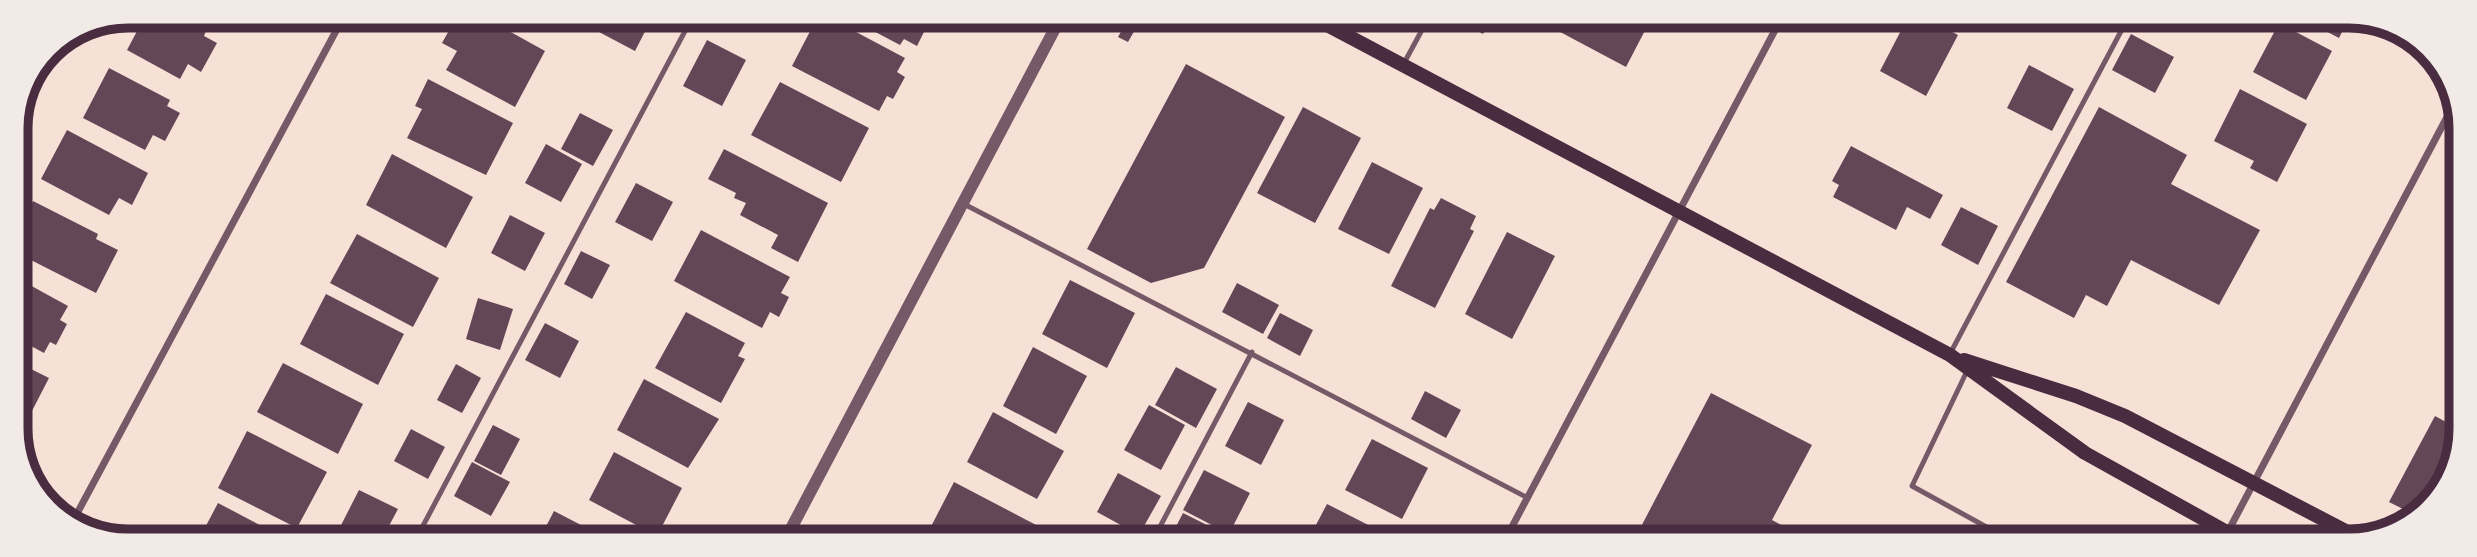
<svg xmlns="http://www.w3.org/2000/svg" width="2477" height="557" font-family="'Noto Sans',sans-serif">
	<rect width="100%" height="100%" fill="#f7e1d7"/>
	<!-- building -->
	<path fill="#644757" d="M145,16H177L206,31L204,36L217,43L201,72L188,64L180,79L127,50Z
		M457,16H482L545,51L515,107L446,70L457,51L442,43Z
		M525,16H545L541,24Z
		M608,16H653L635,51L599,32Z
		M738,16H771L764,30Z
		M818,16H826L905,58L897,72L905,77L893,99L887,96L879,111L792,66Z
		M845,16H932L917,46L904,39L900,45Z
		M1129,17L1140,21L1128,42L1118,37Z
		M1452,17H1492L1483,34Z
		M1532,17H1652L1626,67Z
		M1908,17H1924L1958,35L1926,96L1880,71Z
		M1959,17H1992L1985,31Z
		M2301,18H2349L2339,38Z
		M2279,23L2332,51L2306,100L2253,72Z
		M2131,34L2174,57L2155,93L2112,70Z
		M707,40L746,60L722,106L683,86Z
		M1186,64L1285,117L1204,268L1151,283L1087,249Z
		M2029,65L2074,89L2052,131L2007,108Z
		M109,68L170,100L167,106L180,113L165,141L153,135L145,150L83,118Z
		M428,79L513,123L486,175L407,138L422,109L415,106Z
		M780,82L869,128L841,182L751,135Z
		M2240,89L2307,124L2277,182L2250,168L2254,161L2214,141Z
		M1303,107L1361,138L1315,223L1257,193Z
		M2099,107L2187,155L2171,184L2260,230L2219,305L2131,260L2107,306L2086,295L2074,318L2006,282Z
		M580,113L613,130L593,166L561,149Z
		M67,130L148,173L132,205L119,198L109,215L41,179Z
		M546,144L582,164L561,202L525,183Z
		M1851,146L1943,195L1930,219L1907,207L1896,230L1833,197L1839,185L1832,181Z
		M724,149L828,203L798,262L771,248L778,235L740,215L746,203L734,198L736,193L708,179Z
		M392,154L473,197L446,248L366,205Z
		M1372,162L1423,188L1389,254L1338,229Z
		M636,183L673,202L652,241L615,222Z
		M1441,198L1476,216L1470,229L1474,231L1435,308L1391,286L1430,208L1434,210Z
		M33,201L98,234L96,239L118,250L96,293L17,253V233Z
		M1961,207L1998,226L1978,265L1941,245Z
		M510,215L545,233L525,271L491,253Z
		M701,230L790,277L781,293L789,297L779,317L770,312L762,328L674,281Z
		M1507,232L1555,256L1512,339L1465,314Z
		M357,234L439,278L413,327L330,283Z
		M581,251L610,265L592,299L564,284Z
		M17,278L68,306L60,320L67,324L56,345L50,342L44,353L18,339Z
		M1070,280L1135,313L1107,368L1042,334Z
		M1237,283L1279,305L1263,334L1222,312Z
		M326,294L404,334L378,385L300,344Z
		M478,298L513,309L500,350L466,339Z
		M686,312L745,343L738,356L745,359L721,403L655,368Z
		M1280,313L1313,330L1300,356L1267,338Z
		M545,323L579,341L560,378L525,360Z
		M1033,347L1087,376L1056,434L1003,406Z
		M17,362L49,378L18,438V397Z
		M283,363L363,404L338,454L257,412Z
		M456,364L481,378L462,413L437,400Z
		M1176,367L1217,389L1196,428L1155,405Z
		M644,379L719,419L688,468L617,430Z
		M1425,391L1461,410L1446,438L1411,419Z
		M1711,393L1812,445L1772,520L1812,541L1634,540Z
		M1248,402L1284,420L1261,465L1225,446Z
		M1149,405L1185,425L1161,470L1124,450Z
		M993,412L1064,451L1037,499L967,462Z
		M2435,416L2459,429L2453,445L2459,450L2423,514L2417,516L2389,502Z
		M493,425L520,439L501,475L474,461Z
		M411,429L445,447L428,479L394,461Z
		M247,431L327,472L297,528L218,488Z
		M1372,439L1428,468L1402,519L1345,490Z
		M614,452L682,488L657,536L589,500Z
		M472,462L510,482L491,516L454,496Z
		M1204,470L1250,493L1229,534L1183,510Z
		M1118,473L1161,496L1139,535L1097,512Z
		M954,482L1042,528L1036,540H924Z
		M359,490L398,509L382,539H350L337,533Z
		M218,503L277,534L274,539H199Z
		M1327,504L1390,536L1388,540H1308Z
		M554,511L610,540H539Z
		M1183,513L1209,526L1202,540H1169Z
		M1825,530L1839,537L1846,541H1820Z
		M452,532L465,539H448Z"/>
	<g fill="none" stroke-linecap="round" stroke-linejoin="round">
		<!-- service -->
		<path stroke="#755966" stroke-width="5" d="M1403,65L1429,17
			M962,203L1528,498
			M1951,352L2128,18
			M1967,371L1912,486L2012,541
			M416,539L693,16
			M1153,540L1252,352"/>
		<!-- minor -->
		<path stroke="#755966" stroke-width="7" d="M73,521L344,16
			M1505,540L1782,17
			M2223,541L2456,100"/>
		<!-- tertiary -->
		<path stroke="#755966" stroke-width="12" d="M785,540L1061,17"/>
		<!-- secondary -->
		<path stroke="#4a2c40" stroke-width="14" d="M1312,17L1950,355L2085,453L2243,541
			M1964,360L2076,396L2125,416L2361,539"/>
	</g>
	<!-- crop -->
	<path d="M0 0H2477V557H0ZM128 28H2349A100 100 0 0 1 2449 128V429A100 100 0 0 1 2349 529H128A100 100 0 0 1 28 429V128A100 100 0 0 1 128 28Z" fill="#f1eae7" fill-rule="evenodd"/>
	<path fill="none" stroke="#4a2c40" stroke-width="9" d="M128 28H2349A100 100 0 0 1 2449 128V429A100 100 0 0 1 2349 529H128A100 100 0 0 1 28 429V128A100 100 0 0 1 128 28Z"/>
</svg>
